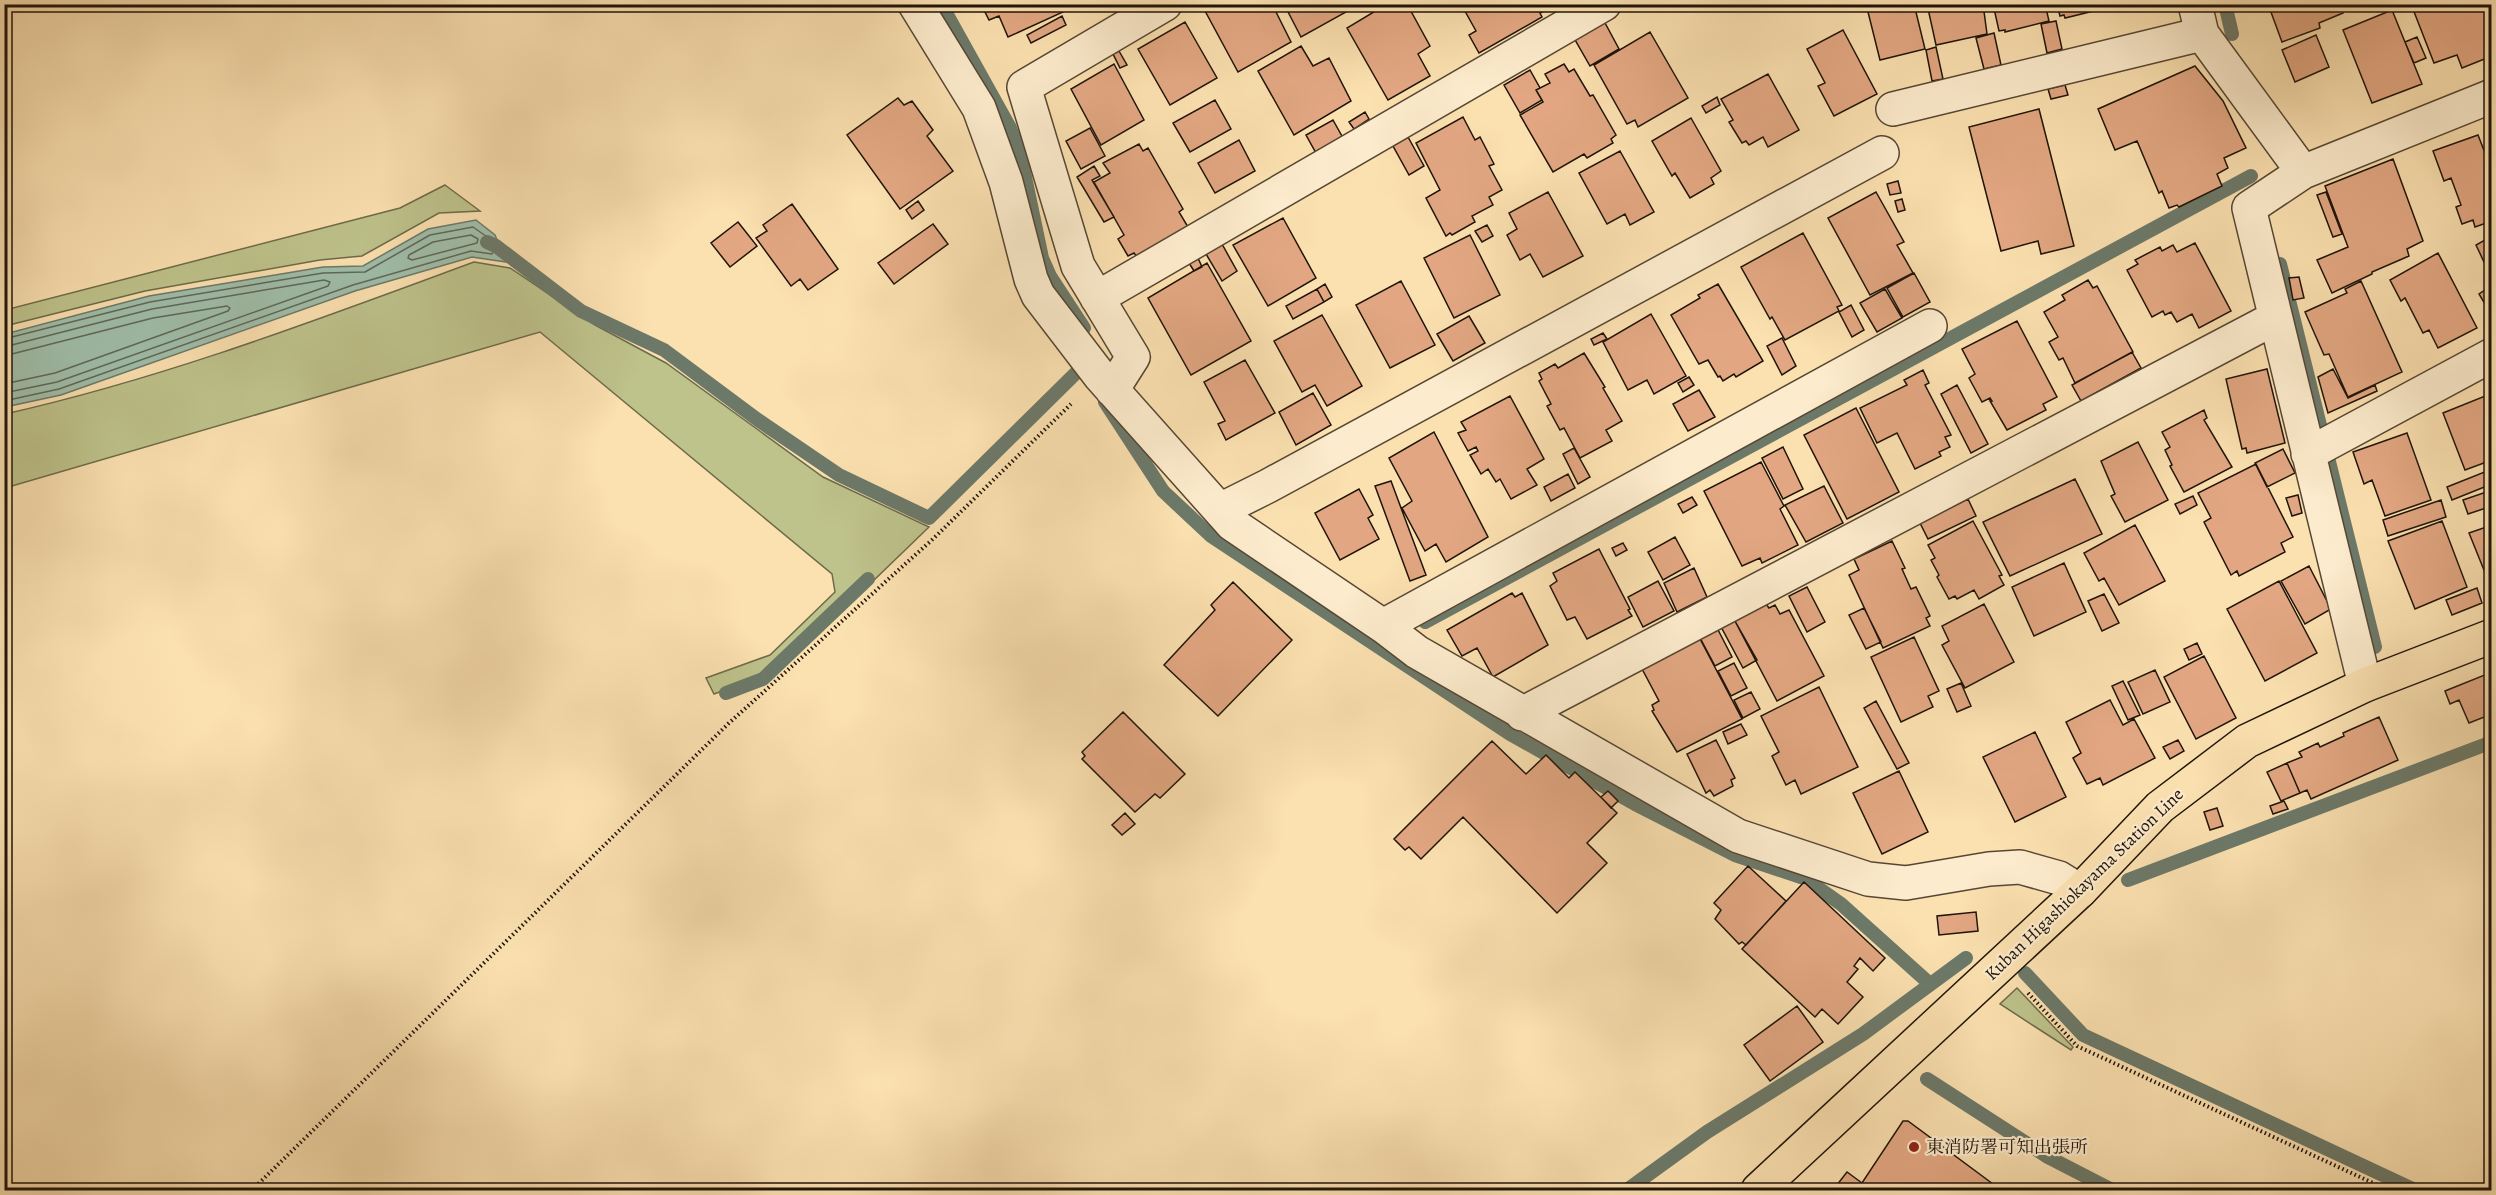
<svg xmlns="http://www.w3.org/2000/svg" width="2496" height="1195" font-family="Alegreya,'Noto Serif JP',serif">
	<rect width="100%" height="100%" fill="#fbe0b0"/>
	<filter id="stains"><feTurbulence type="fractalNoise" baseFrequency=".00333" numOctaves="4"/><feColorMatrix values="0 0 0 0 .2 0 0 0 0 .09 0 0 0 0 .02 0 0 0 .5 -.17"/></filter>
	<radialGradient id="worn" r=".72"><stop offset=".6" stop-color="#630" stop-opacity="0"/><stop offset="1" stop-color="#630" stop-opacity=".3"/></radialGradient>
	<!-- green -->
	<path fill="#bec28b" stroke="#6e6b4a" stroke-width="1.5" d="M445,185L480,211L439,213L362,256L320,260L145,291L5,326V310L400,208Z
		M474,262L510,268L595,325L666,363L823,477L929,527L874,580L865,575L757,678L714,694L706,678L770,655L835,592L832,574L540,332L5,488V414C165,378 319,319 474,262Z
		M2017,988L2073,1047L2071,1050L2000,1004Z"/>
	<!-- water -->
	<path fill="#9fbda9" stroke="#6c7969" stroke-width="1.5" d="M476,220L495,235L506,262L472,257L355,291L61,395L5,407V334L149,296L323,267L363,266L428,229Z"/>
	<g fill="none" stroke-linecap="round" stroke-linejoin="round">
		<!-- shore -->
		<path stroke="#5f685a" stroke-width="1.5" d="M471,235L478,239L477,243L412,260L408,258L409,255L433,242Z
			M4,339L150,302L323,273L365,272L430,235L473,227L490,239L494,250L492,254L471,251L353,285L59,389L4,401
			M4,347L152,309L324,280L330,282L328,286L57,382L4,393
			M4,356L153,318L227,306L230,308L228,311L55,373L4,384"/>
		<!-- stream -->
		<path stroke="#6c7969" stroke-width="14" d="M941,4L1010,128L1020,153L1042,258L1050,276L1084,328
			M2225,4L2232,34
			M487,242L496,246L581,311L664,350L758,420L839,475L929,518L1080,369
			M2280,264L2375,647
			M1105,402L1163,491L1211,536L1510,734L1635,804L1735,855L1804,878L1841,904L1930,984
			M1425,622L2251,176
			M726,693L763,679L868,579
			M2128,880L2492,742
			M2025,973L2083,1035L2415,1190
			M1927,1079L2048,1157L2112,1190
			M1627,1190L1707,1132L1863,1034L1966,958"/>
	</g>
	<!-- building -->
	<path fill="#e2a782" stroke="#1f140a" stroke-width="1.5" d="M981,4H1059L1063,12L1008,37L999,16L989,20Z
		M1212,4H1272L1291,42L1238,72L1204,9Z
		M1284,4H1342L1346,12L1301,37Z
		M1387,4H1407L1430,46L1418,54L1430,76L1388,100L1347,28Z
		M1461,4H1541L1544,11L1540,13L1542,17L1479,53L1469,35L1476,31Z
		M1866,4H1914L1925,49L1880,60Z
		M1927,4H1983L1987,34L1936,45Z
		M1993,4H2045L2049,21L2005,32V30L1999,31Z
		M2057,4H2109L2110,7L2065,18L2064,15L2060,16Z
		M2268,4H2340L2343,13L2319,23L2320,28L2282,42Z
		M2411,4H2487L2488,7L2484,9L2492,27V56L2462,68L2457,55L2434,63Z
		M2392,10L2422,84L2372,103L2343,30Z
		M1062,16L1066,25L1031,43L1027,35Z
		M1604,21L1619,49L1590,66L1574,38Z
		M2056,21L2062,49L2047,53L2041,24Z
		M1185,22L1217,78L1170,105L1138,49Z
		M1843,30L1877,94L1834,116L1818,86L1825,83L1807,49Z
		M1650,32L1688,98L1638,127L1635,120L1627,124L1594,65Z
		M1994,33L2001,65L1984,69L1976,38Z
		M2316,35L2329,67L2295,82L2282,50Z
		M2417,37L2426,58L2414,63L2405,42Z
		M1301,46L1313,66L1329,58L1351,101L1294,135L1258,71Z
		M1936,47L1943,79L1932,81L1926,50Z
		M1119,51L1127,65L1120,68L1113,54Z
		M1114,64L1144,120L1101,145L1071,89Z
		M1564,64L1569,72L1574,69L1590,96L1593,95L1616,135L1611,139L1613,143L1587,158L1584,154L1553,172L1520,115L1543,102L1536,90L1550,83L1545,74Z
		M2195,66L2223,101L2246,148L2224,158L2228,168L2217,174L2222,186L2179,207L2177,205L2169,208L2162,191L2159,193L2137,141L2115,150L2098,109Z
		M1530,70L1540,88L1536,90L1542,100L1520,113L1504,85Z
		M1768,74L1799,130L1768,147L1763,137L1749,145L1746,141L1742,143L1729,122L1733,120L1721,99Z
		M2065,85L2068,95L2051,99L2048,89Z
		M1717,97L1720,105L1706,113L1702,106Z
		M898,98L904,105L912,101L933,130L927,136L953,171L900,209L847,135Z
		M1215,100L1231,129L1190,152L1173,123Z
		M2039,109L2074,246L2041,254L2038,241L2001,251L1969,127Z
		M1365,112L1369,119L1354,129L1349,122Z
		M1463,117L1475,140L1480,137L1494,164L1489,166L1502,190L1489,197L1493,205L1472,216L1475,222L1452,235L1450,233L1446,236L1426,198L1440,190L1416,143Z
		M1691,118L1721,171L1711,178L1714,184L1690,198L1675,173L1672,176L1652,141Z
		M1333,120L1343,138L1316,153L1306,135Z
		M1090,128L1105,156L1081,169L1066,141Z
		M2478,135L2492,171V221L2475,227L2473,220L2462,224L2456,207L2461,205L2451,178L2444,181L2433,151Z
		M1408,137L1424,166L1409,175L1393,146Z
		M1239,140L1255,171L1215,193L1198,163Z
		M1139,144L1143,151L1148,148L1183,209L1179,212L1188,227L1137,257L1134,253L1128,256L1118,239L1124,235L1094,182L1110,173L1103,163Z
		M1620,151L1654,212L1630,225L1625,214L1607,224L1579,173Z
		M2393,159L2423,241L2407,249L2409,256L2372,272V274L2332,293L2317,260L2348,247L2325,186Z
		M1094,166L1100,176L1092,180L1114,217L1104,222L1077,177Z
		M1898,181L1901,193L1890,195L1887,184Z
		M1548,192L1583,256L1543,277L1530,254L1520,260L1507,235L1517,229L1509,213Z
		M1876,192L1904,242L1897,245L1913,273L1870,295L1828,218Z
		M2326,192L2342,234L2333,237L2317,195Z
		M1902,199L1905,210L1898,212L1895,201Z
		M918,201L924,210L912,219L906,210Z
		M792,204L838,269L808,290L800,279L791,286L756,238L767,231L763,225Z
		M1283,218L1316,278L1268,306L1233,245Z
		M738,222L757,246L730,267L711,243Z
		M933,224L948,244L894,284L878,263Z
		M1487,225L1493,236L1482,242L1475,231Z
		M1803,233L1842,305L1837,307L1839,311L1785,340L1772,317L1770,319L1741,267Z
		M1470,235L1500,295L1454,318L1424,258Z
		M2492,236V268L2487,261L2484,262L2476,245Z
		M2195,243L2231,311L2199,328L2192,314L2177,322L2171,312L2165,315L2163,311L2152,317L2127,270L2138,264L2135,260L2160,247L2162,251L2173,245L2177,252Z
		M1222,244L1237,271L1222,281L1206,254Z
		M2438,253L2477,328L2438,348L2429,330L2423,333L2405,298L2401,301L2390,280Z
		M1198,258L1202,267L1194,271L1189,263Z
		M1207,263L1251,341L1191,375L1148,298Z
		M1914,273L1930,302L1903,317L1887,288Z
		M2299,277L2304,298L2293,300L2289,278Z
		M2088,280L2093,288L2097,286L2133,352L2075,383L2063,358L2059,360L2049,342L2058,337L2044,312L2065,300L2062,295Z
		M1401,281L1435,345L1390,368L1356,305Z
		M2361,281L2402,372L2348,397L2329,354L2324,355L2305,312L2347,293L2345,289Z
		M1325,284L1332,297L1324,302L1317,289Z
		M1718,284L1763,361L1736,377L1734,374L1723,381L1720,376L1718,377L1708,360L1699,364L1671,315L1700,298L1698,295Z
		M2491,286L2492,287V316L2479,294Z
		M1317,289L1324,302L1293,319L1286,306Z
		M1885,289L1902,318L1877,332L1860,303Z
		M1851,305L1864,330L1852,337L1839,312Z
		M1651,314L1686,376L1654,394L1647,380L1628,390L1603,342Z
		M1322,315L1362,386L1327,406L1315,385L1302,392L1274,341Z
		M1469,316L1485,343L1453,361L1437,334Z
		M2017,321L2057,397L2043,404L2046,410L2007,430L1990,401H1992L1990,398L1982,402L1969,378L1975,374L1962,349Z
		M1603,333L1607,339L1594,345L1591,339Z
		M1782,338L1796,366L1782,375L1767,346Z
		M2132,352L2141,368L2081,401L2072,385Z
		M1584,353L1605,387L1603,388L1622,421L1606,430L1612,441L1580,458L1564,428L1560,430L1547,406L1551,404L1539,381L1542,379L1539,373L1555,364L1558,368Z
		M1245,360L1275,413L1226,440L1218,424L1225,421L1204,382Z
		M2267,369L2285,443L2247,453L2246,448L2242,449L2226,379Z
		M2333,369L2348,398L2375,385L2377,391L2328,413L2318,377Z
		M1923,370L1929,383L1925,385L1951,435L1945,437L1950,447L1939,452L1941,456L1915,469L1897,433L1877,443L1860,408L1907,385L1904,380Z
		M1689,377L1694,385L1683,392L1678,383Z
		M1957,385L1988,444L1971,453L1941,394Z
		M1699,390L1715,417L1688,431L1673,404Z
		M1313,393L1331,425L1296,445L1279,412Z
		M2490,394L2492,460L2465,470L2443,413Z
		M1510,396L1544,459L1527,469L1537,485L1511,499L1500,479L1496,482L1488,469L1481,474L1470,455L1478,451L1476,447L1468,451L1458,433L1466,430L1461,422Z
		M1856,408L1899,492L1847,519L1804,435Z
		M2204,410L2207,418L2204,420L2232,467L2184,492L2170,466L2172,465L2165,450L2170,447L2162,432Z
		M1434,432L1488,537L1446,562L1436,544L1425,551L1402,508L1412,501L1389,458Z
		M2407,433L2431,500L2385,516L2372,480L2364,484L2353,452Z
		M2138,442L2168,500L2125,522L2111,496L2115,494L2101,461Z
		M1783,447L1803,489L1783,499L1762,458Z
		M1574,448L1590,477L1578,484L1563,454Z
		M2283,449L2295,473L2267,487L2255,463Z
		M1761,462L1784,506L1780,509L1798,545L1762,563L1760,558L1742,566L1704,491Z
		M2256,464L2293,537L2281,543L2285,552L2239,576L2237,571L2231,575L2204,522L2211,518L2198,493Z
		M2492,469V484L2452,500L2447,487Z
		M1568,474L1575,488L1551,501L1544,487Z
		M2075,479L2102,534L2010,576L1983,522Z
		M1391,481L1426,575L1410,581L1375,486Z
		M1824,486L1843,523L1806,542L1785,505Z
		M1359,489L1373,515L1368,518L1379,539L1340,560L1315,513Z
		M2492,490V506L2468,514L2463,500Z
		M2298,495L2302,513L2292,516L2286,498Z
		M2193,496L2197,505L2180,514L2175,504Z
		M1692,497L1697,505L1683,513L1678,504Z
		M1968,499L1976,516L1928,539L1920,523Z
		M2441,500L2446,517L2388,536L2383,520Z
		M1973,521L2002,575L1999,576L2004,585L1979,599L1974,590L1957,599L1955,596L1949,599L1937,577L1939,575L1931,560L1935,558L1928,545Z
		M2442,521L2467,587L2415,609L2388,541Z
		M2135,525L2165,581L2119,605L2104,578L2099,581L2084,553Z
		M2492,525V590L2469,533Z
		M1675,537L1690,565L1663,580L1648,552Z
		M1892,541L1905,568L1902,569L1911,589L1916,587L1930,616L1926,618L1930,626L1883,648L1849,575L1859,570L1854,559Z
		M1623,543L1627,550L1616,556L1612,548Z
		M1599,549L1630,609L1628,610L1632,616L1587,639L1575,617L1567,620L1550,586L1557,581L1553,573Z
		M2064,563L2086,612L2034,636L2012,587Z
		M2309,566L2331,609L2305,624L2281,581Z
		M1694,568L1707,597L1677,612L1664,583Z
		M1658,581L1674,611L1643,627L1628,597Z
		M2279,581L2317,653L2265,681L2227,609Z
		M1233,582L1292,640L1218,716L1164,665L1215,610L1211,605Z
		M1807,587L1825,622L1807,632L1789,596Z
		M2477,588L2482,603L2452,615L2446,600Z
		M1512,593L1515,597L1522,593L1548,645L1493,677L1477,648L1462,656L1447,630Z
		M2104,594L2119,623L2102,631L2088,601Z
		M1766,604L1769,608L1775,605L1780,614L1789,610L1824,676L1777,701L1735,621Z
		M1984,604L2014,662L1965,688L1942,645L1949,641L1942,626Z
		M1864,608L1881,642L1866,649L1849,615Z
		M1737,613L1740,618L1735,621L1757,660L1743,668L1719,623Z
		M1715,624L1732,657L1715,666L1698,634Z
		M1698,635L1742,719L1677,752L1652,711L1654,710L1652,705L1659,701L1640,665Z
		M1914,637L1939,691L1928,696L1933,707L1901,722L1871,657Z
		M2197,643L2202,654L2189,660L2184,649Z
		M2204,656L2236,718L2196,739L2164,677Z
		M1734,663L1747,688L1731,696L1718,671Z
		M2155,670L2170,702L2143,714L2128,682Z
		M2492,672V714L2469,723L2459,700L2450,704L2445,691Z
		M2123,681L2140,715L2128,720L2112,686Z
		M1961,683L1971,706L1957,712L1947,689Z
		M1819,687L1858,767L1801,794L1795,780L1786,785L1772,756L1779,752L1761,716Z
		M1751,692L1760,709L1743,718L1734,700Z
		M2110,700L2123,725L2134,719L2155,758L2103,785L2100,778L2087,784L2073,758L2081,753L2066,722Z
		M1876,701L1909,763L1897,769L1864,708Z
		M1123,712L1185,774L1160,798L1155,794L1135,812L1082,759L1085,756L1082,752Z
		M2379,717L2398,760L2311,799L2307,790L2300,793L2287,763L2302,757L2299,752L2318,743L2320,747L2344,736L2343,733Z
		M1741,724L1747,735L1728,744L1723,732Z
		M2035,732L2066,797L2015,822L1983,757Z
		M1716,740L1735,778L1731,780L1733,786L1714,796L1710,790L1706,793L1687,754Z
		M2178,740L2184,751L2170,759L2163,747Z
		M1492,741L1526,774L1546,755L1569,778L1575,772L1617,813L1587,843L1607,863L1557,913L1463,817L1421,859L1409,847L1405,850L1394,839Z
		M2287,763L2300,793L2281,801L2267,772Z
		M1899,771L1928,832L1882,854L1853,793Z
		M1608,791L1618,801L1611,808L1601,797Z
		M2284,801L2288,809L2273,814L2270,806Z
		M2217,808L2223,826L2210,830L2204,812Z
		M1125,813L1135,824L1122,835L1112,825Z
		M1748,866L1786,901L1746,945L1742,942L1739,944L1715,919L1721,910L1714,903Z
		M1804,882L1885,958L1873,971L1860,958L1854,966L1858,969L1847,982L1863,997L1838,1024L1822,1009L1815,1017L1742,949Z
		M1976,912L1978,931L1939,935L1937,916Z
		M1797,1006L1823,1042L1770,1081L1744,1045Z
		M1903,1121H1908L2001,1190H1833L1847,1172L1862,1183Z"/>
	<g fill="none" stroke-linecap="round" stroke-linejoin="round">
		<defs>
			<path id="minor" d="M915,4L979,108L1006,182L1031,279L1038,295L1100,376L1232,524L1383,626L1417,652L1738,836L1868,879L1906,883L1989,869L2020,867L2059,878L2080,891
				M2195,4L2202,34L2303,172
				M1893,109L2202,34
				M1097,298L1604,4
				M1112,390L1133,357L1078,266L1024,87L1165,4
				M2308,454L2492,355
				M1220,510L1268,486L1882,153
				M1383,626L1930,326
				M2365,685L2249,208L2303,172L2492,96
				M1522,714L2275,318"/>
			<path id="major" d="M1758,1190L2080,891L2160,807L2247,741L2365,685L2492,636"/>
		</defs>
		<!-- minor casing -->
		<use href="#minor" stroke="#564734" stroke-width="36"/>
		<!-- major casing -->
		<use href="#major" stroke="#1f140a" stroke-width="36"/>
		<!-- path -->
		<path stroke="#1f140a" stroke-width="4" stroke-dasharray="1.5 3" stroke-linecap="butt" d="M2028,993L2077,1046L2388,1190
			M252,1190L728,724L934,538L1071,404"/>
		<!-- minor -->
		<use href="#minor" stroke="#fcebcc" stroke-width="33"/>
		<!-- major -->
		<use href="#major" stroke="#fbe0b0" stroke-width="33"/>
	</g>
	<!-- markers -->
	<circle fill="#8f2418" stroke="#fcebcc" stroke-width="2" cx="1914" cy="1147" r="6"/>
	<g text-anchor="middle" stroke-width="4.5" stroke-linejoin="round" paint-order="stroke">
		<!-- street labels -->
		<g font-size="18" fill="#1f140a" stroke="#fcebcc">
			<text transform="translate(2084 884) rotate(-44)" y="6">Kuban Higashiokayama Station Line</text>
		</g>
		<!-- poi labels -->
		<g font-size="18" fill="#1f140a" stroke="#fcebcc" text-anchor="start">
			<text x="1926" y="1153">東消防署可知出張所</text>
		</g>
	</g>
	<!-- margin -->
	<rect width="2496" height="1195" fill="none" stroke="#fbe0b0" stroke-width="24"/>
	<rect x="6" y="6" width="2484" height="1183" fill="none" stroke="#1f140a" stroke-width="3"/>
	<rect x="12" y="12" width="2472" height="1171" fill="none" stroke="#1f140a" stroke-width="1.5"/>
	<rect width="100%" height="100%" filter="url(#stains)"/>
	<rect width="100%" height="100%" fill="url(#worn)"/>
</svg>
